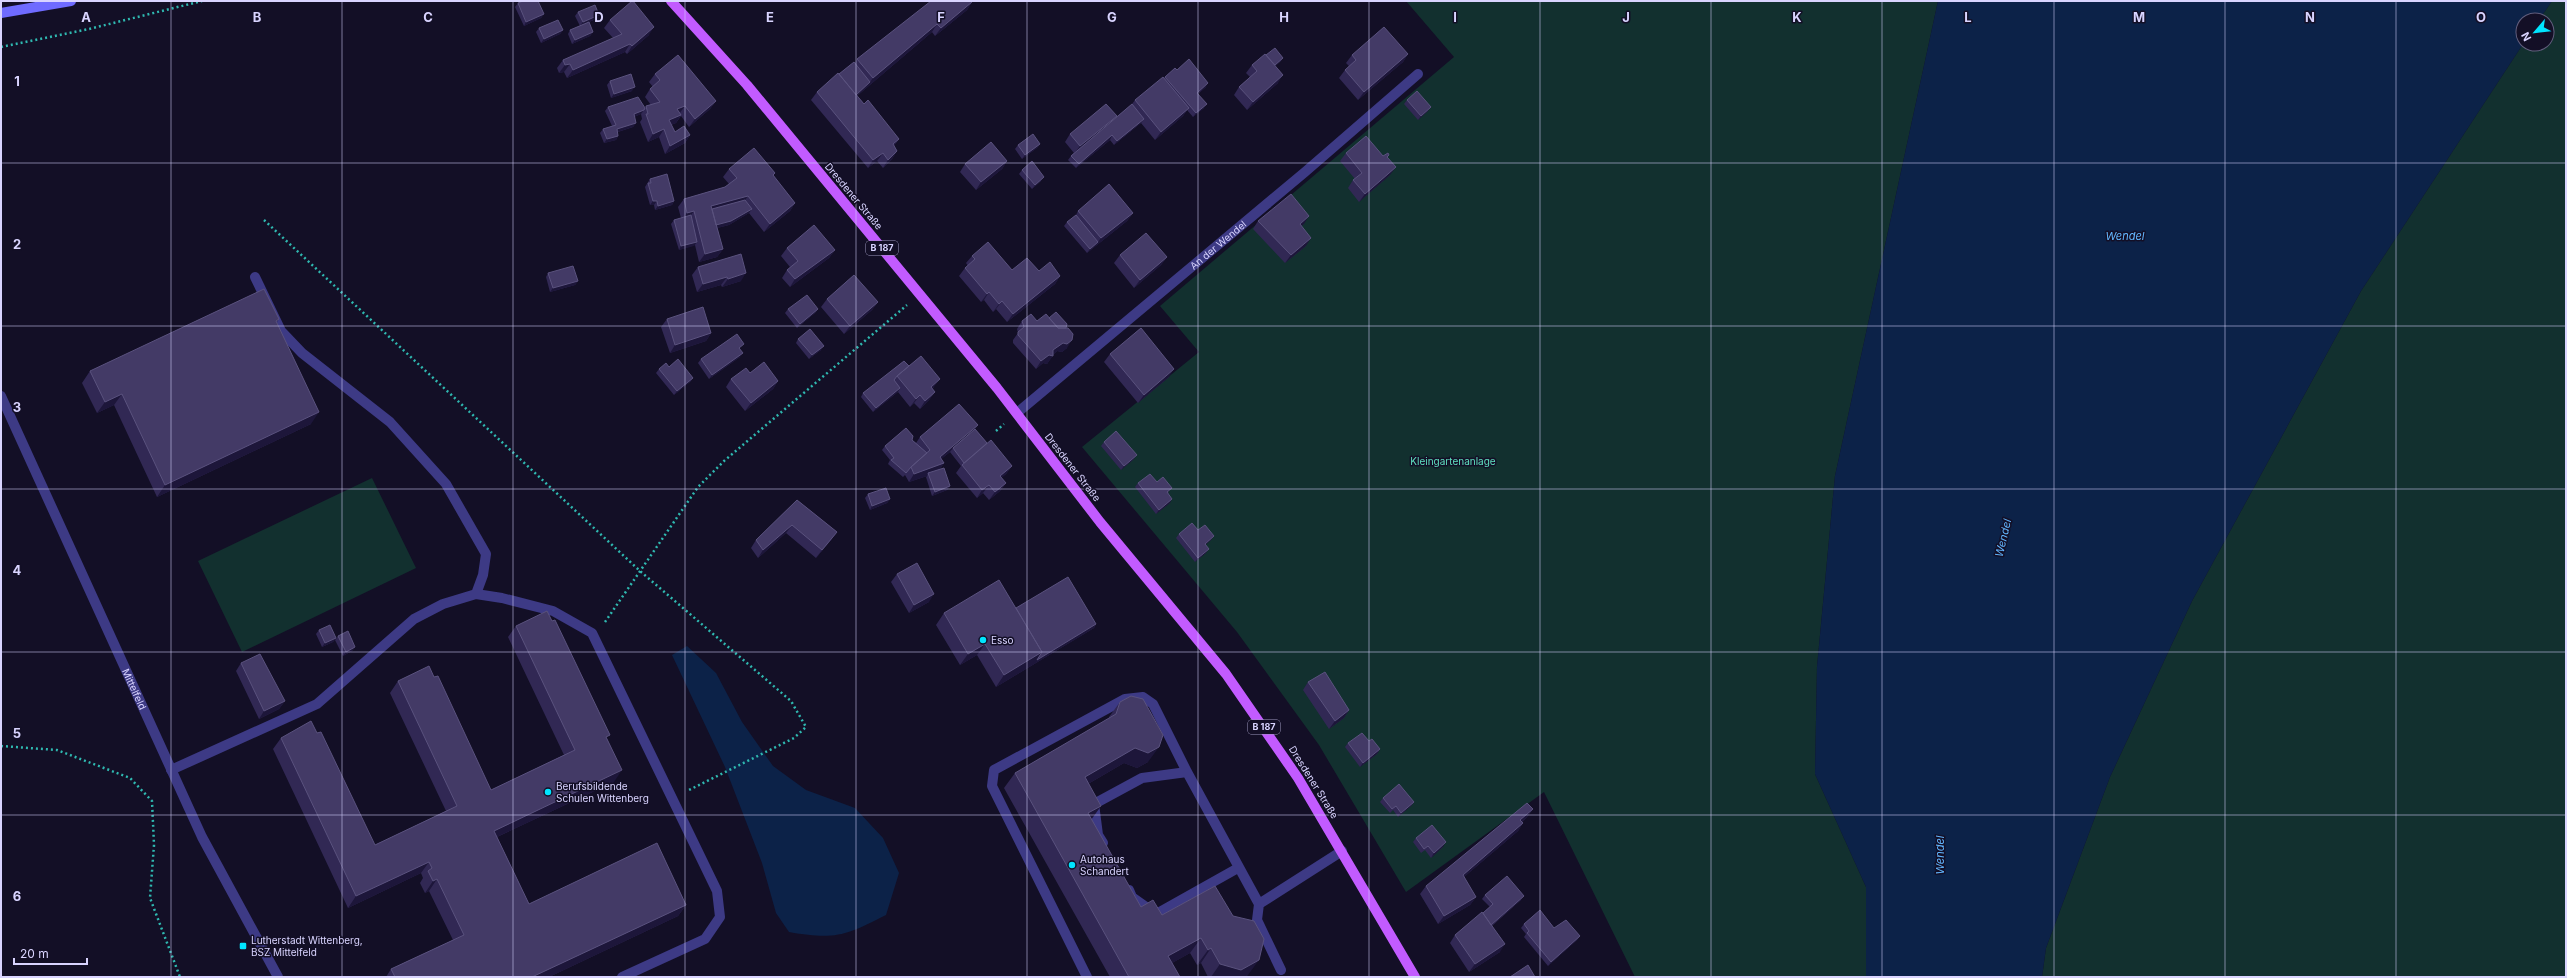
<svg xmlns="http://www.w3.org/2000/svg" width="2567" height="978" font-family="Inter,sans-serif">
	<rect width="100%" height="100%" fill="#130f26"/>
	<!-- green -->
	<path fill="#12302f" d="M1406,1H1938L1835,476L1817,667L1815,774L1866,887V977H1635L1544,792L1406,892L1319,745L1237,632L1082,447L1199,352L1160,306L1454,57Z
		M2552,1H2566V977H2042L2046,948L2110,777L2192,601L2361,291L2523,44H2547V20H2539Z
		M372,478L416,568L242,652L198,561Z"/>
	<!-- water -->
	<path fill="#0c2248" d="M1938,1H2552L2539,20H2523V44L2361,291L2192,601L2110,777L2046,948L2042,977H1866V887L1815,774L1817,667L1835,476Z
		M687,646L716,673L742,722L773,766L806,790L855,808L883,838L899,873L886,915C845,936 835,940 789,932L776,913L762,863L725,767L672,655Z"/>
	<g fill="none" stroke-linecap="round" stroke-linejoin="round">
		<!-- path -->
		<path stroke="#2fb8b0" stroke-width="2.5" stroke-dasharray="2 3" stroke-linecap="butt" d="M1,47L89,29L202,1
			M264,220L640,571L791,701L806,727L794,738L687,791
			M996,431L1004,424
			M605,622L698,487L724,461L907,305
			M1,746L57,750L130,778L152,801L154,845L150,898L180,977"/>
		<!-- service -->
		<path stroke="#3d3a85" stroke-width="10" d="M255,277L281,331L302,353L390,422L446,484L486,554L483,575L476,594
			M171,770L317,704L414,619L443,604L476,594L502,598L553,611L592,633L717,891L720,917L705,939L622,977
			M1103,843L1098,835L1094,804L1142,778L1187,772
			M1129,890L1132,897L1156,914L1238,868
			M1259,904L1342,851
			M1087,977L992,786L994,770L1125,699L1143,697L1153,704L1187,772L1259,904L1257,920L1281,970"/>
		<!-- minor -->
		<g stroke="#3d3a85" stroke-width="10">
			<path id="s1" d="M1,396L202,837L278,977"/>
			<path id="s2" d="M1017,413L1305,172L1418,74"/>
		</g>
		<!-- secondary -->
		<path stroke="#6f6bff" stroke-width="10" d="M1,13L71,1"/>
		<!-- primary -->
		<path stroke="#c25bff" stroke-width="10" d="M671,1L747,85L997,388L1100,522L1226,674L1298,778L1415,977"/>
	</g>
	<!-- wall -->
	<path fill="#312854" d="M972,2L967,10L935,36L932,32L857,96L864,104L899,139L894,146L897,151L892,159L883,168L877,161L868,168L811,100L817,92L839,74L855,63L857,59Z
		M518,3L544,14L541,18L524,26L515,7Z
		M578,12L599,15L596,19L589,22L593,32L590,36L572,44L568,34L570,30L580,26L575,16Z
		M610,20L649,35L627,54L625,52L567,78L564,72L559,73L557,68L563,60L613,38L604,28Z
		M539,28L563,30L560,34L541,43L536,32Z
		M1408,54L1403,62L1358,100L1339,78L1345,70L1349,66L1346,63L1352,55Z
		M1266,55L1283,58L1280,62L1275,66L1278,83L1247,110L1234,95L1239,87L1250,77L1246,73L1252,65Z
		M1177,70L1206,87L1198,94L1204,108L1193,117L1187,110L1183,116L1155,140L1141,123L1114,145L1110,140L1076,168L1068,160L1071,156L1074,153L1065,142L1070,134L1117,116L1114,120L1132,104L1135,100L1165,77Z
		M655,74L716,101L710,109L689,127L681,116L676,123L671,125L675,132L690,135L685,143L665,154L659,137L648,142L640,122L642,119L641,114L634,117L636,123L633,127L618,132V136L616,140L604,143L600,133L603,129L612,126L605,111L608,107L645,108L646,106L651,105L645,97L650,89L653,87L649,82Z
		M610,81L632,91L611,98L607,85Z
		M1407,100L1428,111L1418,120L1404,104Z
		M1040,144L1037,148L1022,159L1015,149L1018,145Z
		M1346,153L1383,156L1387,157L1390,175L1359,202L1348,188L1353,180L1355,179L1340,161Z
		M1007,161L1002,169L976,190L960,172L965,164Z
		M729,169L775,173L773,176L795,203L790,211L764,232L749,213L729,225L717,228L723,249L717,257L699,262L695,245L679,250L671,224L674,220L681,218L678,207L684,199L725,187L729,184L723,177Z
		M1022,170L1041,181L1032,189L1019,174Z
		M650,179L674,201L672,205L655,210L654,205H650L645,187Z
		M1078,211L1133,213L1127,221L1087,253L1064,226L1067,222L1076,215Z
		M1258,221L1304,224L1301,226L1306,246L1285,263L1253,229Z
		M787,248L835,250L829,258L790,287L782,278L787,270L790,267L781,256Z
		M1120,255L1167,257L1161,265L1134,288L1114,263Z
		M972,256L1012,270L1039,271L1060,276L1055,284L1007,322L996,309L993,312L984,300L981,302L959,276L965,268L968,266L966,263Z
		M698,267L741,281L722,287L721,285L697,292L692,275Z
		M548,273L578,281L575,285L550,292L546,277Z
		M827,299L878,302L872,310L844,334L821,307Z
		M788,309H818L815,313L797,328L785,313Z
		M1049,318L1066,328L1067,348L1062,352L1057,351L1053,355L1047,364L1043,363L1036,369L1013,343V340L1018,333L1017,329L1022,321H1037Z
		M279,319L277,322L311,424L157,497L114,405L97,413L82,383L90,371Z
		M667,319L711,333L706,341L670,353L661,327Z
		M798,339L821,350L809,359L796,343Z
		M740,349V357L709,379L698,363L701,359L741,349Z
		M1110,354L1169,377L1138,403L1104,362Z
		M909,366L934,387L932,389L935,392L929,400L920,409L914,403L910,407L898,392L873,412L861,397L863,393Z
		M669,367L693,378L690,382L674,395L656,373L659,369Z
		M750,373L778,381L773,389L745,411L726,387L731,379Z
		M978,425L975,429L987,443L1012,466L1006,474L1001,478L1006,483L1000,491L989,500L983,493L977,498L956,473L961,466L950,452L941,459L944,463L940,469L950,486L947,490L932,496L926,477L927,476L909,482L905,475L903,477L888,464L890,460L882,450L885,446L912,440L916,443L920,437Z
		M1104,442L1134,459L1121,470L1101,446Z
		M1157,482L1169,492L1168,493L1170,503L1156,514L1135,487L1138,483Z
		M868,494L890,499L887,503L870,510L865,498Z
		M797,500L837,532L831,540L816,558L786,533L758,558L751,548L756,540Z
		M1198,530L1211,540L1205,544L1206,553L1195,562L1176,538L1179,534Z
		M897,574L929,602L909,613L891,582Z
		M1016,608L1096,624L1094,628L996,687L977,655L960,665L936,625L944,613Z
		M516,626L607,739L614,782L497,837L529,904L686,905L678,916L549,977H386L391,969L453,940L429,891L425,893L420,883L423,878L421,873L348,908L273,749L281,738L375,845L446,811L390,693L398,681L434,677L491,790L564,755L508,637Z
		M319,630L336,638L333,642L322,647L316,634Z
		M338,636L355,647L352,651L343,656L335,640Z
		M241,663L285,701L279,709L259,719L236,671Z
		M1308,682L1349,710L1344,718L1329,729L1303,690Z
		M1120,702L1148,762L1137,768L1124,763L1088,784L1101,806L1091,820L1141,907L1162,915L1215,886L1248,975L1244,977H1208L1201,963L1197,965L1190,953L1172,963L1180,977H1110L1004,788L1015,773L1109,719V717Z
		M1369,741L1380,749L1377,754L1360,767L1345,747L1348,743Z
		M1383,798L1414,802L1411,806L1398,817L1393,810L1390,813L1380,802Z
		M1533,809L1527,817L1522,822L1523,823L1518,831L1464,877L1476,897L1470,905L1438,924L1420,894L1426,886Z
		M1416,838L1443,847L1431,858L1425,850L1421,853L1413,842Z
		M1485,895L1521,900L1492,926L1500,952L1469,972L1450,943L1455,935L1490,907L1482,899Z
		M1524,924L1580,936L1577,940L1548,966L1524,937L1526,934L1521,928Z"/>
	<!-- shaded-wall -->
	<path fill="#1d163a" d="M972,2L967,10L935,36L941,28Z
		M544,14L541,18L524,26L526,22Z
		M599,15L596,19L580,26L583,22Z
		M937,24L932,32L850,102L853,97L870,82L873,78Z
		M654,27L649,35L627,54L632,46Z
		M563,30L560,34L541,43L544,39Z
		M593,32L590,36L572,44L575,40Z
		M630,44L625,52L567,78L573,70Z
		M1408,54L1403,62L1358,100L1364,92Z
		M1283,58L1280,62L1272,69L1275,65Z
		M570,64L564,72L559,73L565,65Z
		M1283,75L1278,83L1247,110L1253,102Z
		M1208,83L1206,87L1194,97L1197,93Z
		M635,87L632,91L611,98L614,94Z
		M716,101L710,109L689,127L695,119Z
		M1207,104L1204,108L1193,117L1196,113Z
		M685,106L679,114L677,109Z
		M1431,107L1428,111L1418,120L1421,116Z
		M1189,108L1183,116L1155,140L1161,132Z
		M644,110L641,114L631,118L634,114Z
		M681,115L676,123L663,128L669,120Z
		M1117,116L1111,124L1074,154L1080,146Z
		M1144,119L1141,123L1114,145L1117,141Z
		M636,123L633,127L614,133L617,129Z
		M664,129L659,137L648,142L653,134Z
		M690,135L685,143L665,154L670,146Z
		M1112,135L1110,140L1076,168L1079,164Z
		M618,136L616,140L604,143L607,139Z
		M899,139L893,147V144Z
		M1040,144L1037,148L1022,159L1025,155Z
		M897,151L892,159L883,168L888,160Z
		M883,153L877,161L868,168L873,160Z
		M1007,161L1002,169L976,190L981,182Z
		M1396,167L1390,175L1359,202L1365,194Z
		M1044,177L1041,181L1032,189L1035,185Z
		M748,196L742,204L709,213L711,206Z
		M653,201H657L654,205H650Z
		M674,201L672,205L655,210L658,206Z
		M795,203L790,211L764,232L770,224Z
		M752,209L749,213L729,225L710,230L713,226Z
		M694,211L688,219L681,221L687,213Z
		M1133,213L1127,221L1087,253L1090,249L1098,242L1101,238Z
		M1309,216L1304,224L1294,232L1300,224Z
		M1311,238L1306,246L1285,263L1291,255Z
		M697,242L694,246L679,250L681,246Z
		M723,249L717,257L699,262L705,254Z
		M835,250L829,258L790,287L795,279Z
		M1167,257L1161,265L1134,288L1140,280Z
		M746,273L741,281L722,287L728,279Z
		M1060,276L1055,284L1007,322L1013,314Z
		M727,277L721,285L697,292L703,284Z
		M578,281L575,285L550,292L553,288Z
		M989,292L984,300L981,302L987,294Z
		M1002,301L996,309L993,312L999,304Z
		M878,302L872,310L844,334L850,326Z
		M818,309L815,313L797,328L800,324Z
		M711,333L706,341L670,353L675,345Z
		M1072,340L1067,348L1062,352L1057,351L1052,356H1053L1047,364L1043,363L1036,369L1041,361L1053,350L1063,343Z
		M824,346L821,350L809,359L812,355Z
		M743,353L740,357L709,379L712,375Z
		M1174,369L1169,377L1138,403L1144,395Z
		M693,378L690,382L674,395L677,391Z
		M940,379L934,387L925,395L931,387Z
		M778,381L773,389L745,411L751,403Z
		M900,388L898,392L873,412L876,408Z
		M935,392L929,400L920,409L925,401Z
		M122,394L114,405L97,413L105,402Z
		M920,395L914,403L910,407L916,399Z
		M319,412L311,424L157,497L165,485Z
		M978,425L972,433L953,448L950,452L934,465L940,457Z
		M1137,455L1134,459L1121,470L1124,466Z
		M944,463L939,471L928,473L927,476L909,482L914,474Z
		M1012,466L1006,474L994,484L1000,476Z
		M1006,483L1000,491L989,500L995,492Z
		M989,485L983,493L977,498L982,490Z
		M950,486L947,490L932,496L935,492Z
		M890,499L887,503L870,510L872,506Z
		M1172,499L1170,503L1156,514L1159,510Z
		M792,525L786,533L758,558L763,550Z
		M837,532L831,540L816,558L822,550Z
		M1214,536L1211,540L1202,548L1205,544Z
		M1209,549L1206,553L1195,562L1198,558Z
		M934,594L929,602L909,613L914,605Z
		M1096,624L1094,628L996,687L1004,675L1042,652Z
		M336,638L333,642L322,647L325,643Z
		M985,644L977,655L960,665L968,654Z
		M355,647L352,651L343,656L346,652Z
		M285,701L279,709L259,719L264,711Z
		M1349,710L1344,718L1329,729L1335,721Z
		M1159,747L1148,762L1137,768L1124,763L1074,792L1085,777L1135,748Z
		M1380,749L1377,754L1360,767L1363,763Z
		M622,770L614,782L486,842L494,831Z
		M1414,802L1411,806L1398,817L1401,813Z
		M1101,806L1090,821L1088,813Z
		M1533,809L1527,817L1515,827L1520,820Z
		M1523,823L1518,831L1457,883L1463,875Z
		M1446,842L1443,847L1431,858L1434,853Z
		M429,862L421,873L348,908L356,896Z
		M437,879L429,891L425,893L433,881Z
		M1524,896L1521,900L1485,931L1488,927Z
		M1476,897L1470,905L1438,924L1444,916Z
		M686,905L678,916L549,977H532Z
		M1580,936L1577,940L1548,966L1551,962Z
		M1201,938L1190,953L1158,971L1168,956Z
		M1505,944L1500,952L1469,972L1475,964Z
		M1211,948L1201,963L1197,965L1208,950Z
		M1259,960L1248,975L1244,977H1211L1220,964Z"/>
	<!-- building -->
	<path fill="#433a66" stroke="#5a527e" d="M523,1H538L544,14L526,22L518,3Z
		M632,1H633L654,27L632,46L630,44L573,70L570,64L565,65L563,60L622,34L610,20Z
		M931,1H971L972,2L941,28L937,24L873,78L857,59Z
		M595,5L599,15L583,22L578,12Z
		M558,20L563,30L544,39L539,28Z
		M589,22L593,32L575,40L570,30Z
		M1384,27L1408,54L1364,92L1345,70L1356,60L1352,55Z
		M1275,48L1283,58L1275,65L1266,55Z
		M1265,54L1283,75L1253,102L1239,87L1257,71L1252,65Z
		M678,55L716,101L695,119L685,106L677,109L681,115L669,120L675,132L684,126L690,135L670,146L664,129L653,134L646,114H648L646,106L660,102L650,89L660,80L655,74Z
		M1189,59L1208,83L1197,93L1207,104L1196,113L1165,77L1175,68L1177,70Z
		M854,62L870,82L856,95L839,74Z
		M838,73L864,104L868,100L899,139L893,144L897,151L888,160L883,153L873,160L817,92Z
		M631,74L635,87L614,94L610,81Z
		M1163,77L1189,108L1161,132L1135,100Z
		M1417,91L1431,107L1421,116L1407,100Z
		M638,97L645,108L644,110L634,114L636,123L617,129L618,136L607,139L603,129L616,125L608,107Z
		M1106,104L1117,116L1080,146L1070,134Z
		M1132,104L1144,119L1117,141L1112,135L1079,164L1071,156Z
		M1033,134L1040,144L1025,155L1018,145Z
		M1366,136L1383,156L1388,153L1389,155L1387,157L1396,167L1365,194L1353,180L1362,173L1346,153Z
		M991,142L1007,161L981,182L965,164Z
		M754,148L775,173L773,175L795,203L770,224L748,196L711,206L723,249L705,254L694,211L687,213L684,199L725,187L737,178L729,169Z
		M1032,161L1044,177L1035,185L1022,170Z
		M667,174L674,201L658,206L657,201H653L648,183H651L650,179Z
		M1109,184L1133,213L1101,238L1078,211Z
		M1291,194L1309,216L1300,224L1311,238L1291,255L1258,221Z
		M745,200L752,209L731,221L716,225L712,209Z
		M691,215L697,242L681,246L674,220Z
		M1076,215L1098,242L1090,249L1067,222Z
		M814,225L835,250L795,279L787,270L798,261L787,248Z
		M1146,233L1167,257L1140,280L1120,255Z
		M988,242L1012,270L1027,258L1039,271L1050,262L1060,276L1013,314L1002,301L999,304L989,292L987,294L965,268L975,259L972,256Z
		M741,254L746,273L728,279L727,277L703,284L698,267Z
		M573,266L578,281L553,288L548,273Z
		M854,275L878,302L850,326L827,299Z
		M264,289L279,319L276,321L319,412L165,485L122,394L105,402L90,371Z
		M807,295L818,309L800,324L788,309Z
		M703,307L711,333L675,345L667,319Z
		M1056,312L1067,324L1066,328H1058L1049,318Z
		M1031,314L1037,321L1046,314L1058,328H1068L1073,334L1072,340L1067,344L1063,343L1053,350V356L1049,355L1041,361L1018,335V332L1024,327L1022,321Z
		M1141,328L1174,369L1144,395L1110,354Z
		M810,329L824,346L812,355L798,339Z
		M737,334L744,344L739,348L743,353L712,375L701,359Z
		M921,356L940,379L931,387L935,392L925,401L920,395L916,399L897,376Z
		M678,359L693,378L677,391L659,369L666,363L669,367Z
		M904,361L909,366L897,376L894,380L900,388L876,408L863,393Z
		M764,362L778,381L751,403L731,379L746,368L750,373Z
		M959,404L978,425L940,457L944,463L914,474L911,467L930,450L920,437Z
		M906,428L913,436L912,440L927,453L911,467L906,473L891,460L894,458L885,446Z
		M975,429L987,443L964,463L953,448Z
		M1116,431L1137,455L1124,466L1104,442Z
		M991,440L1012,466L1000,476L1006,483L995,492L989,485L982,490L962,465Z
		M944,468L950,486L935,492L928,473Z
		M1150,474L1157,482L1163,477L1172,488L1167,492L1172,499L1159,510L1138,483Z
		M886,488L890,499L872,506L868,494Z
		M797,500L837,532L822,550L792,525L763,550L756,540Z
		M1192,523L1198,530L1205,525L1214,536L1205,544L1209,549L1198,558L1179,534Z
		M917,563L934,594L914,605L897,574Z
		M1068,577L1096,624L1037,660L1042,652L1016,608Z
		M999,580L1042,652L1004,675L985,644L968,654L944,613Z
		M547,611L552,621L555,620L610,735L606,737L622,770L494,831L529,904L657,843L686,905L532,977H395L391,969L464,935L437,879L433,881L428,871L432,868L429,862L356,896L281,738L311,721L317,733L321,732L375,845L457,806L398,681L429,666L434,677L438,676L491,790L575,750L516,626Z
		M330,625L336,638L325,643L319,630Z
		M348,631L355,647L346,652L338,636Z
		M260,654L285,701L264,711L241,663Z
		M1325,672L1349,710L1335,721L1308,682Z
		M1131,696L1143,699L1163,735L1159,747L1148,753L1135,748L1085,777L1101,806L1088,813L1141,907L1153,900L1162,915L1215,886L1233,916L1254,921L1264,939L1259,960L1241,970L1220,964L1211,948L1208,950L1201,938L1168,956L1180,977H1129L1015,773L1116,714L1120,702Z
		M1362,733L1369,741L1372,739L1380,749L1363,763L1348,743Z
		M1399,784L1414,802L1401,813L1396,806L1392,809L1383,798Z
		M1527,803L1533,809L1520,820L1523,823L1463,875L1476,897L1444,916L1426,886Z
		M1432,825L1446,842L1434,853L1428,846L1424,849L1416,838Z
		M1507,876L1524,896L1491,925L1483,913L1493,904L1485,895Z
		M1540,910L1554,928L1566,920L1580,936L1551,962L1527,933L1529,931L1524,924Z
		M1482,912L1505,944L1475,964L1455,935Z
		M1528,965L1535,977H1510Z"/>
	<!-- grid -->
	<path fill="none" stroke="#d9d4ff" stroke-width="1" stroke-opacity="0.55" d="M171,1V977M342,1V977M513,1V977M685,1V977M856,1V977M1027,1V977M1198,1V977M1369,1V977M1540,1V977M1711,1V977M1882,1V977M2054,1V977M2225,1V977M2396,1V977M1,163H2566M1,326H2566M1,489H2566M1,652H2566M1,815H2566"/>
	<!-- markers -->
	<g fill="#00e5ff" stroke="#130f26" stroke-width="1.5">
		<circle cx="983" cy="640" r="4"/>
		<circle cx="548" cy="792" r="4"/>
		<circle cx="1072" cy="865" r="4"/>
		<rect x="239" y="942" width="8" height="8" rx="2"/>
	</g>
	<g text-anchor="middle" stroke-width="3" stroke-linejoin="round" paint-order="stroke">
		<!-- shield labels -->
		<g fill="#130f26" stroke="#9e99be" stroke-width="1">
			<rect x="866" y="241" width="32" height="14" rx="3"/>
			<rect x="1248" y="720" width="32" height="14" rx="3"/>
		</g>
		<g font-size="9" font-weight="bold" fill="#d9d4ff">
			<text x="882" y="251">B 187</text>
			<text x="1264" y="730">B 187</text>
		</g>
		<!-- street labels -->
		<g font-size="10" fill="#d9d4ff" stroke="#130f26">
			<text transform="translate(854 196) rotate(50)" y="4">Dresdener Straße</text>
			<text dy="4" stroke="none"><textPath href="#s2" startOffset="262">An der Wendel</textPath></text>
			<text transform="translate(1073 467) rotate(52)" y="4">Dresdener Straße</text>
			<text dy="4" stroke="none"><textPath href="#s1" startOffset="322">Mittelfeld</textPath></text>
			<text transform="translate(1314 782) rotate(58)" y="4">Dresdener Straße</text>
		</g>
		<!-- park labels -->
		<g font-size="10" fill="#5fe0c0" stroke="#130f26">
			<text x="1453" y="465">Kleingartenanlage</text>
		</g>
		<!-- poi labels -->
		<g font-size="10" fill="#d9d4ff" stroke="#130f26" text-anchor="start">
			<text x="991" y="644">Esso</text>
			<text x="556" y="790">Berufsbildende<tspan x="556" dy="12">Schulen Wittenberg</tspan></text>
			<text x="1080" y="863">Autohaus<tspan x="1080" dy="12">Schandert</tspan></text>
			<text x="251" y="944">Lutherstadt Wittenberg,<tspan x="251" dy="12">BSZ Mittelfeld</tspan></text>
		</g>
		<!-- water labels -->
		<g font-size="11" font-style="italic" fill="#62b6ff" stroke="#130f26">
			<text x="2125" y="240">Wendel</text>
			<text transform="translate(2003 538) rotate(-77)" y="4">Wendel</text>
			<text transform="translate(1940 855) rotate(-90)" y="4">Wendel</text>
		</g>
	</g>
	<g font-size="13" text-anchor="middle" font-weight="bold" fill="#d9d4ff" stroke="#130f26" stroke-width="3" stroke-linejoin="round" paint-order="stroke">
		<text x="86" y="22">A</text>
		<text x="257" y="22">B</text>
		<text x="428" y="22">C</text>
		<text x="599" y="22">D</text>
		<text x="770" y="22">E</text>
		<text x="941" y="22">F</text>
		<text x="1112" y="22">G</text>
		<text x="1284" y="22">H</text>
		<text x="1455" y="22">I</text>
		<text x="1626" y="22">J</text>
		<text x="1797" y="22">K</text>
		<text x="1968" y="22">L</text>
		<text x="2139" y="22">M</text>
		<text x="2310" y="22">N</text>
		<text x="2481" y="22">O</text>
		<text x="17" y="86">1</text>
		<text x="17" y="249">2</text>
		<text x="17" y="412">3</text>
		<text x="17" y="575">4</text>
		<text x="17" y="738">5</text>
		<text x="17" y="901">6</text>
	</g>
	<!-- border -->
	<rect width="2567" height="978" fill="none" stroke="#d9d4ff" stroke-width="4"/>
	<!-- north arrow -->
	<g transform="translate(2535 32) rotate(242)"><circle r="19" fill="#130f26" stroke="#625e7d"/>
	<path d="M0-3L7 15L0 10L-7 15Z" fill="#00e5ff"/>
	<text y="-6" font-size="11" font-weight="bold" text-anchor="middle" fill="#d9d4ff">N</text>
	</g>
	<!-- scale -->
	<path d="M14 958v6h73v-6" fill="none" stroke="#d9d4ff" stroke-width="2"/>
	<text x="20" y="958" font-size="12" fill="#d9d4ff" stroke="#130f26" stroke-width="3" paint-order="stroke">20 m</text>
</svg>
